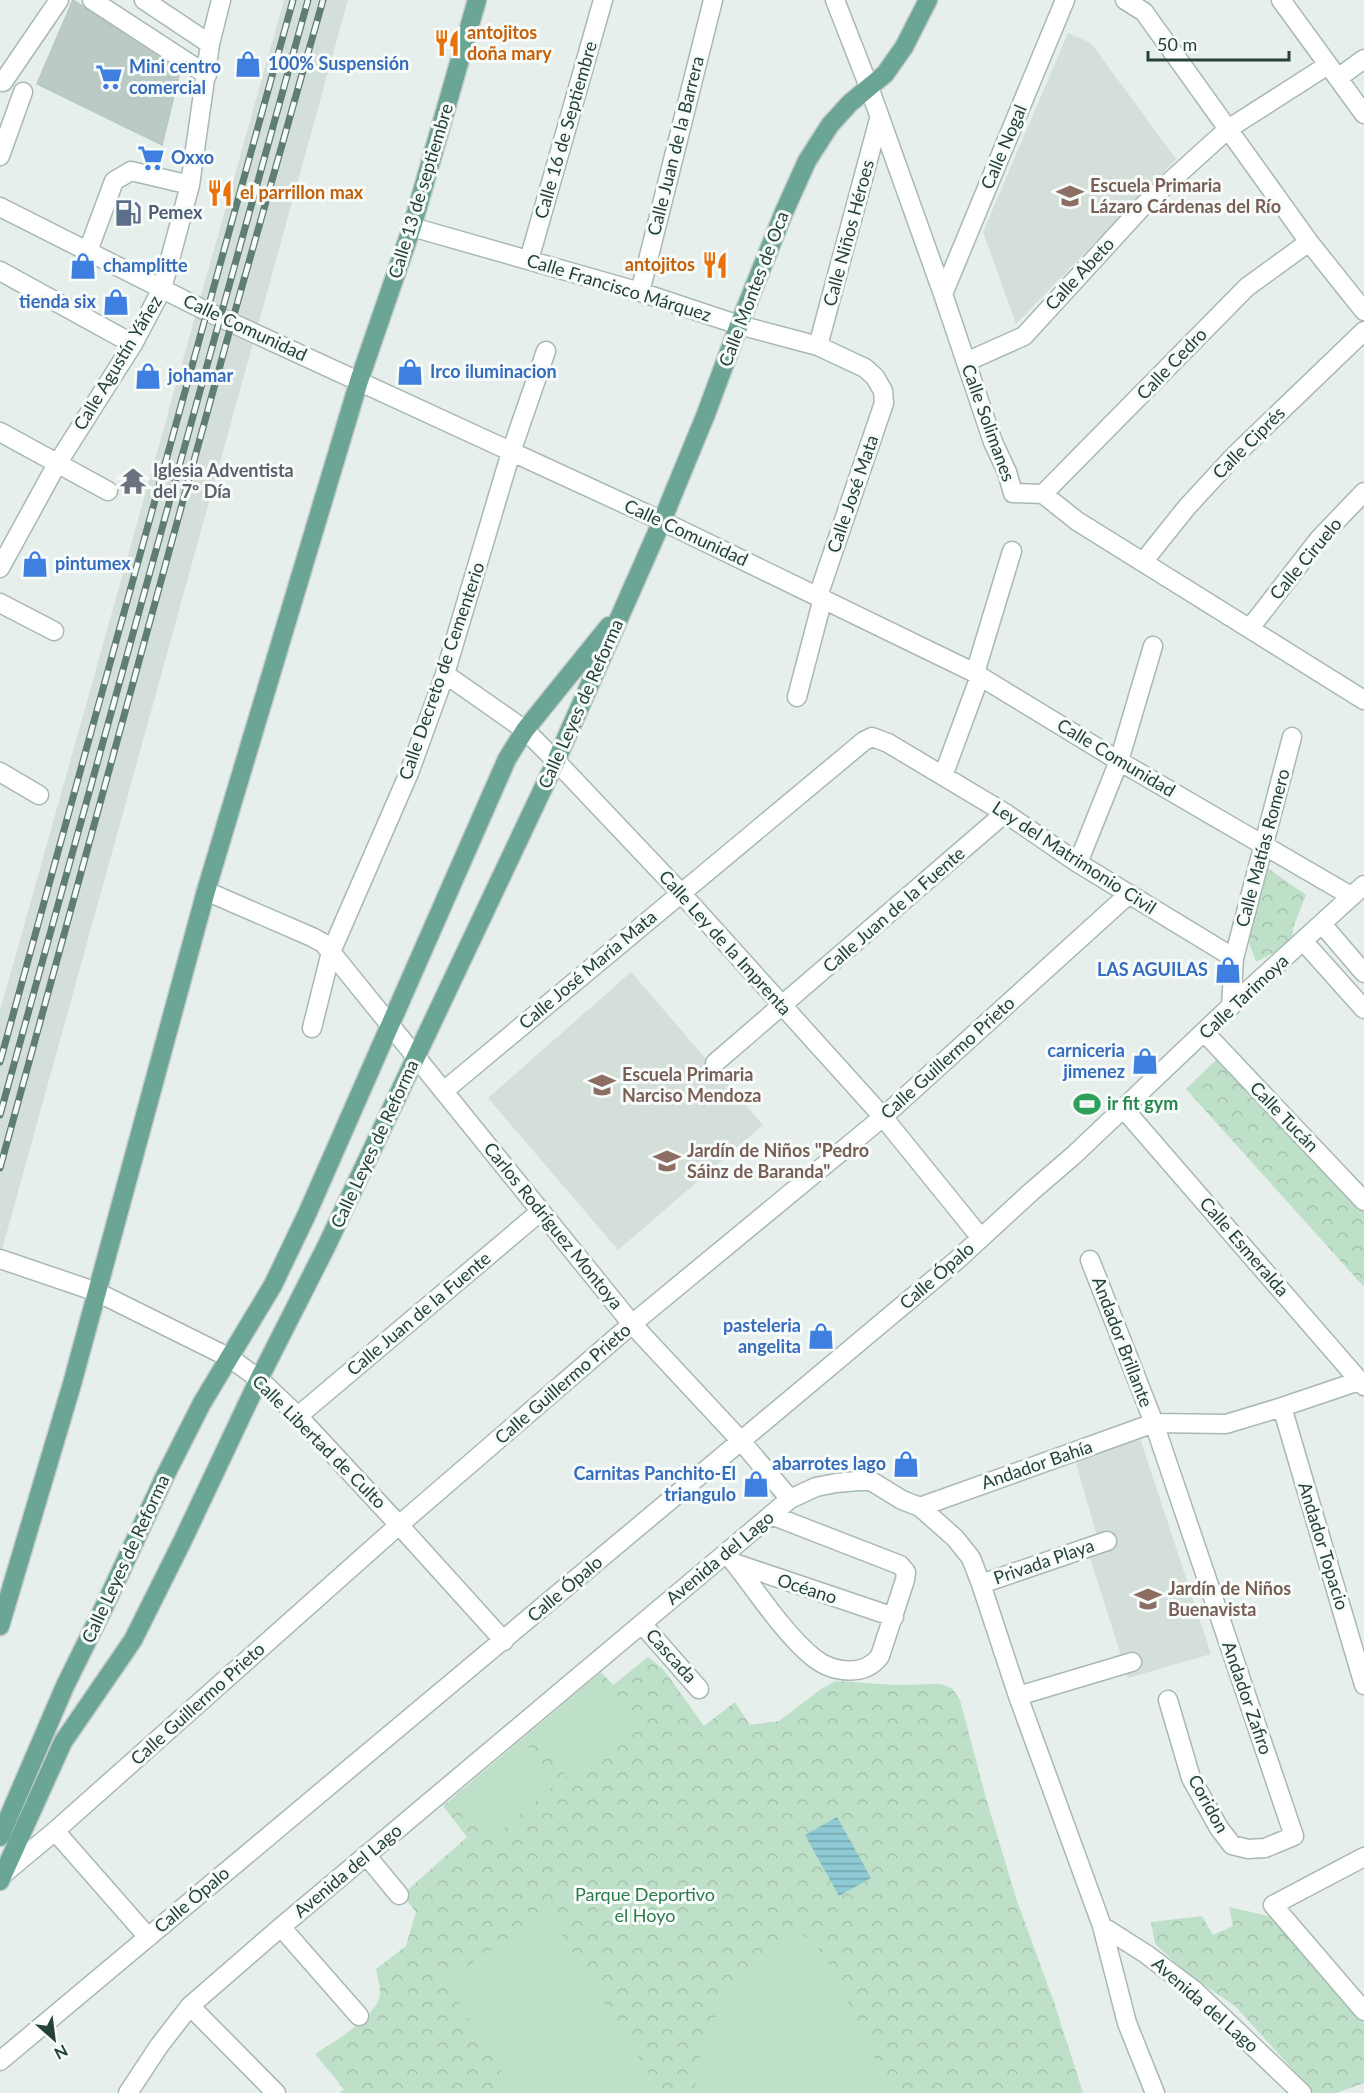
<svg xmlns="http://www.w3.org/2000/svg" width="1364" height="2093" font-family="Lato,sans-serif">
	<defs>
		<pattern id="park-crowns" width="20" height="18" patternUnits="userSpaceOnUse" patternTransform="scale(1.5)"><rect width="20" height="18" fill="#bfe0c8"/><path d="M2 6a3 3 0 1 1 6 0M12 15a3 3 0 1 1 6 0" fill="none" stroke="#a4c1ad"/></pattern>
		<pattern id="water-rules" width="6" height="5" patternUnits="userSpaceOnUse" patternTransform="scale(1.5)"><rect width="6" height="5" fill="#8ec9d4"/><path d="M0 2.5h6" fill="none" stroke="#74a5ad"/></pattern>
	</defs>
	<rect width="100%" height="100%" fill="#e6efeb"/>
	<!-- built -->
	<path fill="#d4dfda" d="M284,0H348L0,1257V1011Z
		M1068,33L1091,43L1176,159L1016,324L983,232Z
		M631,972L763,1125L618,1250L488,1098Z
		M1139,1435L1211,1654L1128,1678L1086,1545L1098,1540L1074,1456Z"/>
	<!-- park -->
	<path fill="url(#park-crowns)" d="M1266,867L1306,895L1293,928L1292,943L1256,962L1249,942Z
		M1227,1049L1364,1207V1287L1186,1089Z
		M648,1657L664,1670L704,1726L735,1702L750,1725L779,1721L821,1689L836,1681L895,1685L940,1684L952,1688L960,1700L986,1798L1017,1901L1055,2005L1083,2093H340L344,2089L315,2054C332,2043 380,2015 380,1993C380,1985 377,1976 376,1969L406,1946L416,1912L402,1895L467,1837L443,1806L601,1672L613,1685Z
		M1229,1907L1272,1917L1364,2023V2083L1336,2093H1314L1235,2006L1188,1974L1155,1944L1151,1922L1202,1916L1213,1935L1233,1926Z"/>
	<!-- pitch -->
	<path fill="#bfe0c8" d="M600,1682L633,1721L567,1777L534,1737Z
		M526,1744L558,1782L494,1837L461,1799Z
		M547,1912L661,2093H514L446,1981Z
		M797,1930L817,1946L829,1964L892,2093H694L704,2036L733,1986L766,1950Z"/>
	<!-- water -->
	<path fill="url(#water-rules)" d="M837,1817L871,1878L839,1896L805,1835Z"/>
	<!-- building -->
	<path fill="#bbcac4" stroke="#b8c9c2" stroke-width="1.5" d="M73,0L180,71L162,145L37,84Z"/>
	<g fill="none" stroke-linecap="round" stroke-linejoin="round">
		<defs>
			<path id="minor" d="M92,0L207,75
				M144,0L210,44
				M835,0L869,87L943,294L993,442L1007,472L1013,493L1043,494L1077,521L1364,700
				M1125,0L1144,12L1309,242L1364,311
				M1281,0L1364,114
				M1338,78L1364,59
				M3,82L59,0
				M0,156L23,92
				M0,207L206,311L662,521L973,672L1119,761L1351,896
				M412,227L640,292L739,325L818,346L865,368L875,377L883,391L884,403L818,596
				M88,251L114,181L131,171L190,185
				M529,260L603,0
				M0,271L133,344
				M640,292L713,0
				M943,294L1065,0
				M818,346L879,119
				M966,362L1024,336L1143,206L1228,129L1328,65
				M0,432L108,491
				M1043,494L1247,287L1309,242
				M1143,562L1187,507L1234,456L1364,331
				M0,568L57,464L133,344L162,289L190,185L210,44L221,0
				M0,603L54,631
				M1250,628L1319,539L1364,492
				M975,673L1012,551
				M445,674L525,730L556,761L681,893L883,1117L981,1238
				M797,697L823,598
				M0,772L39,795
				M943,776L980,676
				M1078,863L1119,761L1153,646
				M206,891L312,937L323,943L331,952L632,1324L741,1441L790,1499
				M1322,924L1364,973
				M1304,942L1364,1009
				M1234,958L1292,737
				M312,1028L331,952L409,773L445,674L511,452L546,351
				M1205,1033L1364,1201
				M715,1063L1005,813
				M445,1090L864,741L872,737L888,743L1005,813L1078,863L1234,958L1231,1006
				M1123,1108L1364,1386
				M0,1259L97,1292L230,1358L259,1379L298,1416L399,1525L504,1641
				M1090,1260L1154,1423L1294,1836L1265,1848L1248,1849L1232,1845L1219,1828L1191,1778L1168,1700
				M1282,1407L1364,1685
				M298,1416L541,1211
				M920,1507L1154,1423L1226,1424L1282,1407L1359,1381
				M734,1563L894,1617
				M736,1565C757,1592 787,1637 814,1658C833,1673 865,1677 880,1656L905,1580L906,1572L900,1565L771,1515
				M981,1584L1107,1541
				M642,1624L699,1689
				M1018,1696L1132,1662
				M55,1831L148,1937
				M366,1855L399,1895
				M1364,1857L1273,1905L1364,2011
				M1,1876L55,1831L399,1525L632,1324L883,1117L1129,894
				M1102,1926L1146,1954L1195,1991L1302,2093
				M281,1927L359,2016
				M190,2006L276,2093
				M0,2061L957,1260L1031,1192L1074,1155L1231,1006L1364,885
				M128,2093L159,2046L190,2006L281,1927L726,1553L790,1499L816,1487L836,1483L858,1481H871L902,1500L920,1507L955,1538L971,1558L981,1584L1018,1696L1102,1926L1127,2023L1155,2093"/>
			<path id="major" d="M0,1626L72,1384L206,891L359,381L412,227L477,0
				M0,1837L65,1686L105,1605L165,1476L202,1403L273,1285L307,1214L507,759L525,730L609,626
				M0,1881L63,1742L133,1640L182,1542L259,1379L326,1247L556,761L662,521L706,414L739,325L784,212L807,161L830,125L850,103L885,74L904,47L928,0"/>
		</defs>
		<!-- minor casing -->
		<use href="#minor" stroke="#a8b8b2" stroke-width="21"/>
		<!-- major casing -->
		<use href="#major" stroke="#c2cac8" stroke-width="21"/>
		<!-- minor -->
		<use href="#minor" stroke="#fff" stroke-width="18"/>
		<!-- major -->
		<use href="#major" stroke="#6aa596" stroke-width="18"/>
		<defs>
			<path id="rail" d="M0,1062L293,0
				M0,1115L308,0
				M0,1168L232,322L323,0"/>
		</defs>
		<!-- rail casing -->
		<use href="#rail" stroke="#5f7d75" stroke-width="7"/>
		<!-- rail -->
		<use href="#rail" stroke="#f7fbf9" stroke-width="4.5" stroke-dasharray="14" stroke-linecap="butt"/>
	</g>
	<!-- icons -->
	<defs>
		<symbol id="restaurant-bare" viewBox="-9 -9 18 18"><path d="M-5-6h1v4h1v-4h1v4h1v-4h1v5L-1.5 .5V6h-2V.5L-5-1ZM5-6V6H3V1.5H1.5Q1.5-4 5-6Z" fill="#e8710a" stroke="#f7fbf9" stroke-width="2.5" paint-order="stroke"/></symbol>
		<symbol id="shop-bare" viewBox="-9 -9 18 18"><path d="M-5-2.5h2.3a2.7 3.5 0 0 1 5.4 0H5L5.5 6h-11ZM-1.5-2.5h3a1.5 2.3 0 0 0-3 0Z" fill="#3f7fe0" stroke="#f7fbf9" stroke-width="2.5" paint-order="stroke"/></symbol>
		<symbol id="supermarket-bare" viewBox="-9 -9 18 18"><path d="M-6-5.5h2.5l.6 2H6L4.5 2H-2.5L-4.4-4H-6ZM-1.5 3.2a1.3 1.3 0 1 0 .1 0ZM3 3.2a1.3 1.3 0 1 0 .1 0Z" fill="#3f7fe0" stroke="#f7fbf9" stroke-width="2.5" paint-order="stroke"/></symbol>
		<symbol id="school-bare" viewBox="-9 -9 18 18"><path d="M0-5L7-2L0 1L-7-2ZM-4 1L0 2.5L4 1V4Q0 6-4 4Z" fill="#8d6e63" stroke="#f7fbf9" stroke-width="2.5" paint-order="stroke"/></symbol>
		<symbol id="fuel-bare" viewBox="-9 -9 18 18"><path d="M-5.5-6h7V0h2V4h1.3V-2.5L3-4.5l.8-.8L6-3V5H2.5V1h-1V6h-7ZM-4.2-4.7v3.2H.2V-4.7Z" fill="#5c6f8a" stroke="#f7fbf9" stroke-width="2.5" paint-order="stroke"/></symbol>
		<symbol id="temple-bare" viewBox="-9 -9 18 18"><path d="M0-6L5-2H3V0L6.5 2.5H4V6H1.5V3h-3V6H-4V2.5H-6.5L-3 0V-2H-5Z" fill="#6b7280" stroke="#f7fbf9" stroke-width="2.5" paint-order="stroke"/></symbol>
		<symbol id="stadium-bare" viewBox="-9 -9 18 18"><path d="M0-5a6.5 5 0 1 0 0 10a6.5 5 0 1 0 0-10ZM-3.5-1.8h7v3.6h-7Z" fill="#2e9e5b" stroke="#f7fbf9" stroke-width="2.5" paint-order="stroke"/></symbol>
	</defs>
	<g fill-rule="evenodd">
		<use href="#restaurant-bare" x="428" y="24" width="38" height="38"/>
		<use href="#shop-bare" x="229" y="45" width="38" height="38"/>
		<use href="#supermarket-bare" x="90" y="58" width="38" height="38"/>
		<use href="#supermarket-bare" x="132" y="139" width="38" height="38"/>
		<use href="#restaurant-bare" x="201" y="174" width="38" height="38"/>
		<use href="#school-bare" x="1051" y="177" width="38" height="38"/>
		<use href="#fuel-bare" x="109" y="194" width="38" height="38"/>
		<use href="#restaurant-bare" x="696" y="246" width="38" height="38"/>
		<use href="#shop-bare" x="64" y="247" width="38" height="38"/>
		<use href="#shop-bare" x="97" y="283" width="38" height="38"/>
		<use href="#shop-bare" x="391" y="353" width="38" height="38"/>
		<use href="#shop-bare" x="129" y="357" width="38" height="38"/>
		<use href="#temple-bare" x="114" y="462" width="38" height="38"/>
		<use href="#shop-bare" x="16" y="545" width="38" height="38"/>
		<use href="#shop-bare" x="1209" y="951" width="38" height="38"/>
		<use href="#shop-bare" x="1126" y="1042" width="38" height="38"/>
		<use href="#school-bare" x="583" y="1066" width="38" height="38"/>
		<use href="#stadium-bare" x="1068" y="1085" width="38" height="38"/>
		<use href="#school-bare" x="648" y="1142" width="38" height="38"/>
		<use href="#shop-bare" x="802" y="1317" width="38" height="38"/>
		<use href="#shop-bare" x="887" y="1445" width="38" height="38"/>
		<use href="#shop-bare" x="737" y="1465" width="38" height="38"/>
		<use href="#school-bare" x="1129" y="1580" width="38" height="38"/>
	</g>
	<g text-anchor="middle" stroke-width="6" stroke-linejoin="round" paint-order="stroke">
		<!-- food labels -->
		<g font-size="18" font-weight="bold" fill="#c56008" stroke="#f7fbf9" text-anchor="start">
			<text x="467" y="39">antojitos<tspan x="467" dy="21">doña mary</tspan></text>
			<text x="240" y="199">el parrillon max</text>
			<text x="695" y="271" text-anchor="end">antojitos</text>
		</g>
		<!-- shop labels -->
		<g font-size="18" font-weight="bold" fill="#366cbe" stroke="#f7fbf9" text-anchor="start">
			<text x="268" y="70">100% Suspensión</text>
			<text x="129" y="73">Mini centro<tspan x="129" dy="21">comercial</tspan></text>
			<text x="171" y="164">Oxxo</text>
			<text x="103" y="272">champlitte</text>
			<text x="96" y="308" text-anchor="end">tienda six</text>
			<text x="430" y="378">Irco iluminacion</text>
			<text x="168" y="382">johamar</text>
			<text x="55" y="570">pintumex</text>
			<text x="1208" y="976" text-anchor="end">LAS AGUILAS</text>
			<text x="1125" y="1057" text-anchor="end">carniceria<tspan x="1125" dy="21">jimenez</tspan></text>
			<text x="801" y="1332" text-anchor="end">pasteleria<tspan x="801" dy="21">angelita</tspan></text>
			<text x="886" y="1470" text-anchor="end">abarrotes lago</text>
			<text x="736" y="1480" text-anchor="end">Carnitas Panchito-El<tspan x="736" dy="21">triangulo</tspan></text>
		</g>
		<!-- street labels -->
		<g font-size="18" fill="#24423a" stroke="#f7fbf9">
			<text transform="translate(566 130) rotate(-74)" y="6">Calle 16 de Septiembre</text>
			<text transform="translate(676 146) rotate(-76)" y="6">Calle Juan de la Barrera</text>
			<text transform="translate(1004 147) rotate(-67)" y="6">Calle Nogal</text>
			<text transform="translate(421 191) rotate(-73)" y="6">Calle 13 de septiembre</text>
			<text transform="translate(849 233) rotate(-75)" y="6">Calle Niños Héroes</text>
			<text transform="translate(1080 274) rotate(-47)" y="6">Calle Abeto</text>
			<text transform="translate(619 288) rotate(17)" y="6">Calle Francisco Márquez</text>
			<text transform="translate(754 289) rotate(-69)" y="6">Calle Montes de Oca</text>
			<text transform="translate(245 328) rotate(25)" y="6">Calle Comunidad</text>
			<text transform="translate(118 363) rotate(-59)" y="6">Calle Agustín Yáñez</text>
			<text transform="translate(1172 364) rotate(-46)" y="6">Calle Cedro</text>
			<text transform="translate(988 423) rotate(70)" y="6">Calle Solimanes</text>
			<text transform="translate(1249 443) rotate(-45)" y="6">Calle Ciprés</text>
			<text transform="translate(853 494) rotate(-71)" y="6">Calle José Mata</text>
			<text transform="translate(686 533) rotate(25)" y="6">Calle Comunidad</text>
			<text transform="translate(1306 559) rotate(-50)" y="6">Calle Ciruelo</text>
			<text transform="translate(442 671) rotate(-71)" y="6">Calle Decreto de Cementerio</text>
			<text transform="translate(581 704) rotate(-66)" y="6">Calle Leyes de Reforma</text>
			<text transform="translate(1116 758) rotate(31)" y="6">Calle Comunidad</text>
			<text transform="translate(1263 848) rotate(-75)" y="6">Calle Matías Romero</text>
			<text transform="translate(1074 858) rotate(33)" y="6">Ley del Matrimonio Civil</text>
			<text transform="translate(894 910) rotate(-41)" y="6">Calle Juan de la Fuente</text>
			<text transform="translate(725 943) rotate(48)" y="6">Calle Ley de la Imprenta</text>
			<text transform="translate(588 970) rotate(-40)" y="6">Calle José María Mata</text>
			<text transform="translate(1244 997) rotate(-43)" y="6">Calle Tarimoya</text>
			<text transform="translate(948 1058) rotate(-42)" y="6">Calle Guillermo Prieto</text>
			<text transform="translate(1284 1117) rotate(46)" y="6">Calle Tucán</text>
			<text transform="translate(375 1144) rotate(-65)" y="6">Calle Leyes de Reforma</text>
			<text transform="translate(553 1226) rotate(51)" y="6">Carlos Rodríguez Montoya</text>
			<text transform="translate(1244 1247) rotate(49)" y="6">Calle Esmeralda</text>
			<text transform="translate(937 1276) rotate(-41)" y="6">Calle Ópalo</text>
			<text transform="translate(419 1314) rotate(-40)" y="6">Calle Juan de la Fuente</text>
			<text transform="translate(1122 1342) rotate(69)" y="6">Andador Brillante</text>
			<text transform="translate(563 1384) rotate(-41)" y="6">Calle Guillermo Prieto</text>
			<text transform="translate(319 1442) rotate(45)" y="6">Calle Libertad de Culto</text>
			<text transform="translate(1037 1465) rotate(-19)" y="6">Andador Bahía</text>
			<text transform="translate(1323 1546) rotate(73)" y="6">Andador Topacio</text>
			<text transform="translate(720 1558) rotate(-40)" y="6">Avenida del Lago</text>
			<text transform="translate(126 1559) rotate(-65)" y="6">Calle Leyes de Reforma</text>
			<text transform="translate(1044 1562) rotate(-19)" y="6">Privada Playa</text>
			<text transform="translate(565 1589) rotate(-40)" y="6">Calle Ópalo</text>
			<text transform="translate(807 1589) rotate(18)" y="6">Océano</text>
			<text transform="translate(671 1656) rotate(48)" y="6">Cascada</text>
			<text transform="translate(1247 1698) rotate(71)" y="6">Andador Zafiro</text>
			<text transform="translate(198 1704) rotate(-42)" y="6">Calle Guillermo Prieto</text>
			<text transform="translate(1208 1804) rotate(61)" y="6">Coridon</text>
			<text transform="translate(348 1871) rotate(-40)" y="6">Avenida del Lago</text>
			<text transform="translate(192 1900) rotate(-40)" y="6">Calle Ópalo</text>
			<text transform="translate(1205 2005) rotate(41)" y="6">Avenida del Lago</text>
		</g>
		<!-- education labels -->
		<g font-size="18" font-weight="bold" fill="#785e54" stroke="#f7fbf9" text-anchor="start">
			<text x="1090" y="192">Escuela Primaria<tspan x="1090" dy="21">Lázaro Cárdenas del Río</tspan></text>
			<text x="622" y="1081">Escuela Primaria<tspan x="622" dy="21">Narciso Mendoza</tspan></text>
			<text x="687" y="1157">Jardín de Niños "Pedro<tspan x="687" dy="21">Sáinz de Baranda"</tspan></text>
			<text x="1168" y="1595">Jardín de Niños<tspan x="1168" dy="21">Buenavista</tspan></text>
		</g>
		<!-- service labels -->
		<g font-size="18" font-weight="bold" fill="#4e5e75" stroke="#f7fbf9" text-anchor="start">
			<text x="148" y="219">Pemex</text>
		</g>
		<!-- worship labels -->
		<g font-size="18" font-weight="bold" fill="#5b616d" stroke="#f7fbf9" text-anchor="start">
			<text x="153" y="477">Iglesia Adventista<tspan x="153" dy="21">del 7º Día</tspan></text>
		</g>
		<!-- leisure labels -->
		<g font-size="18" font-weight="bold" fill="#27864d" stroke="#f7fbf9" text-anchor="start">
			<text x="1107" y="1110">ir fit gym</text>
		</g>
		<!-- park labels -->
		<g font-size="18" fill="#2d7a4b" stroke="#f7fbf9">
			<text x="645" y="1901">Parque Deportivo<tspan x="645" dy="21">el Hoyo</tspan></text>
		</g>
	</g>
	<!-- north arrow -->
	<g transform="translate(54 2039) rotate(152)" stroke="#f7fbf9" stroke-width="4.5" paint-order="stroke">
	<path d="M0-4.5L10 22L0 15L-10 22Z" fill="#24423a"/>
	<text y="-9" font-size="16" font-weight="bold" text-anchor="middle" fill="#24423a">N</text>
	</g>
	<!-- scale -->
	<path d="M1148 51v9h141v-9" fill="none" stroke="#24423a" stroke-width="3"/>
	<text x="1157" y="51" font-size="18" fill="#24423a" stroke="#f7fbf9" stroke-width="4.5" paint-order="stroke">50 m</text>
</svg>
